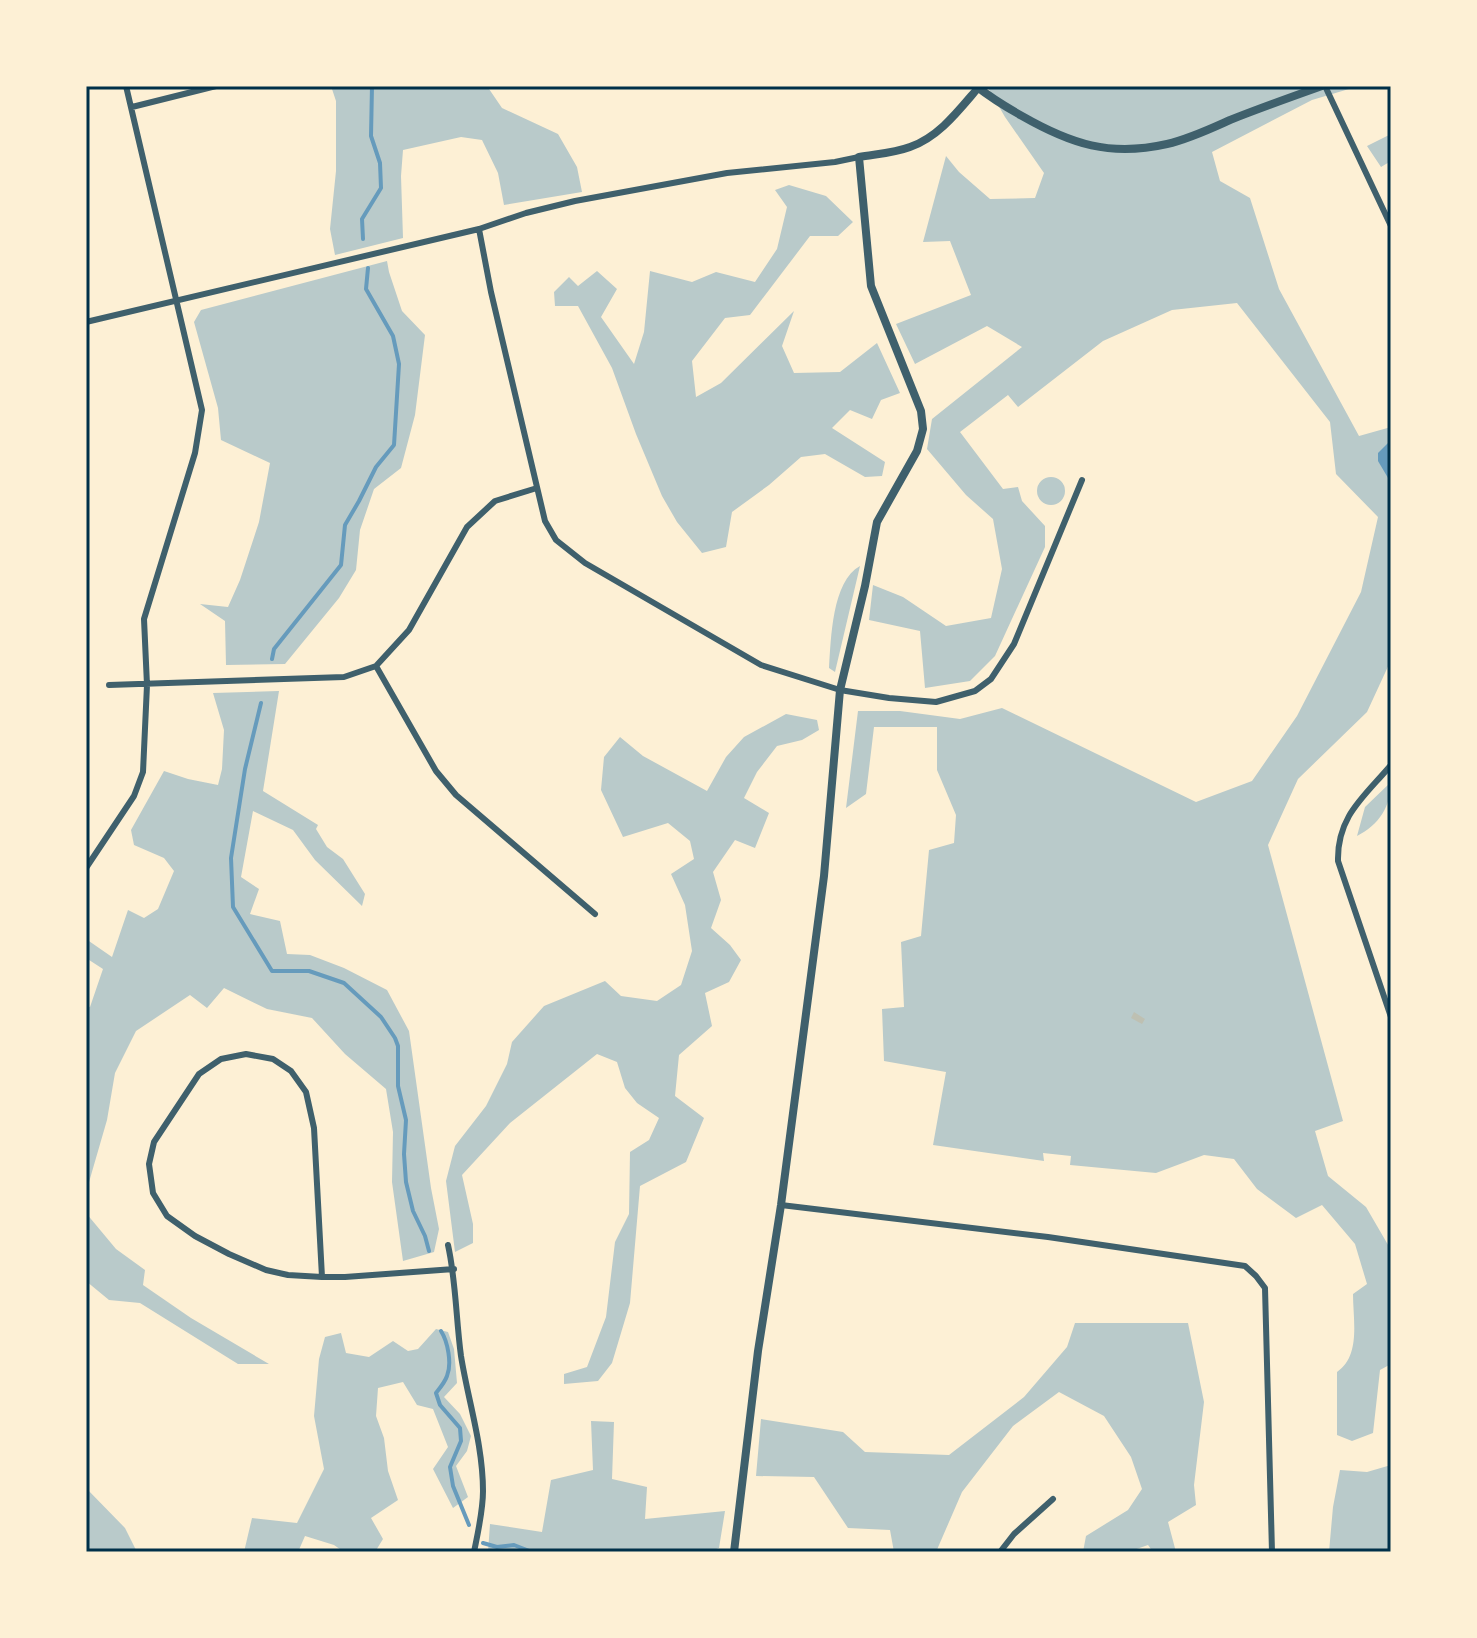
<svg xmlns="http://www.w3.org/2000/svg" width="1477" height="1638" font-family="Arial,sans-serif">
	<rect width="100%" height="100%" fill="#fdf0d5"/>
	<!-- green -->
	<path fill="#b9caca" d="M331,86H487L502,108L558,134L577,167L582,192L504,205L498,173L482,140L461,137L403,150L401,176L403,238L335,255L330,229L336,171V101Z
		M987,86H1359L1312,100L1212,152L1220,181L1250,198L1279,289L1359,436L1391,427V660L1367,712L1298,779L1268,845L1343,1121L1315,1131L1328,1176L1366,1207L1391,1250V1364L1380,1370L1373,1433L1352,1441L1337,1435V1372C1361,1356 1353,1320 1353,1294L1367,1284L1355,1244L1322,1205L1296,1218L1257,1189L1234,1159L1204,1155L1156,1173L1070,1165L1071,1156L1043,1153L1044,1161L933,1145L946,1072L884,1061L882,1009L904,1007L901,942L921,936L929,850L954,843L956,815L937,770V727H874L866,794L846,808L858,711H900L960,719L1002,708L1196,802L1252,781L1297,716L1361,592L1378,517L1336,474L1330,422L1237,303L1172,310L1103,341L1018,407L1008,395L960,432L1003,489L1018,487L1022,501L1045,526V547L995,656L970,681L925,688L920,631L869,620L873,585L903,597L946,626L991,618L1002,569L993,519L966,495L927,449L932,419L1022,347L987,326L915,364L896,324L971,295L950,241L923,242L946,156L959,172L990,199L1035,198L1044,173L1005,117Z
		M1391,134V161L1381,167L1367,146Z
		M789,185L826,196L853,222L838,236H810L750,315L725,318L692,361L696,397L721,383L794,311L782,346L794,373L840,372L877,343L900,393L881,400L872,419L850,410L832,428L885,462L882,476L865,477L825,454L801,457L769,485L732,512L726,547L702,553L677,522L662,496L636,434L612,368L578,306H555L554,292L569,277L578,286L597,271L617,289L601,317L634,364L644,332L650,271L692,282L716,272L755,282L777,249L787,207L775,190Z
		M387,261L389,272L402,311L425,335L415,415L401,468L374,489L360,530L356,570L339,598L285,664L226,665L225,621L200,604L228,607L240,580L259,522L270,463L221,440L218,408L194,322L201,310Z
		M1037 491a14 14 0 1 1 28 0a14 14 0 1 1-28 0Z
		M860,566L835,672L829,668C831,639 832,581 860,566Z
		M279,691L263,791L318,825L316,829L327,847L343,859L365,894L362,906L315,860L293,830L253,811L241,877L259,889L250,914L280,921L287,954L310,955L344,968L387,990L409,1031L431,1188L439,1229L434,1252L403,1261L392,1182L393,1132L386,1089L345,1054L312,1018L267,1009L224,988L207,1008L190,995L136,1031L115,1073L107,1120L87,1189L86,1213L116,1249L145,1270L143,1285L191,1318L269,1364H238L140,1303L109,1300L86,1281V1006L90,1007L103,969L86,958V939L112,957L128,910L144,918L158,909L174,871L164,858L134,845L131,830L164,771L188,779L218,785L222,769L224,730L213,693Z
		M786,714L817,720L819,730L802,740L777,746L757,772L744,798L769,813L755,848L735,840L713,872L721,900L711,928L730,945L741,960L729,982L705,993L712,1026L679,1055L675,1096L704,1118L686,1162L640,1186L630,1303L612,1363L598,1381L564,1384V1374L587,1367L606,1317L615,1242L629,1214L630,1152L649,1140L659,1118L637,1103L625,1088L617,1062L597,1054L510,1123L462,1175L473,1224V1243L455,1252L446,1181L455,1146L486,1106L507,1064L512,1042L544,1006L605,981L621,996L657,1001L681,985L692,951L685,905L671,874L694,859L690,841L668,823L623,837L601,790L604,757L620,737L643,756L707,791L726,757L744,737Z
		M1391,782C1391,806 1379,825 1357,836L1365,807Z
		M1075,1323H1188L1204,1402L1194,1485L1196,1505L1168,1522L1176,1552H1153L1148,1545L1128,1552H1083L1086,1536L1128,1510L1142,1489L1131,1457L1104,1416L1059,1392L1013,1426L962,1492L936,1552H894L890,1530L848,1528L814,1477L756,1476L761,1419L843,1432L865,1452L949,1455L1024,1397L1067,1347Z
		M436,1329L448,1332L454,1349L457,1383L444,1397L460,1414L471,1436L467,1451L456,1466L468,1497L453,1508L433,1469L448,1447L433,1409L417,1405L403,1382L378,1388L376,1416L384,1438L388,1471L398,1500L371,1518L383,1539L375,1552H344L334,1545L305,1536L298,1552H244L252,1518L297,1523L324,1469L314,1416L319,1359L325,1337L341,1333L346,1353L369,1357L393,1341L408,1351L418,1349Z
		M591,1421L614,1422L612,1479L647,1487L645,1519L725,1511L719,1548L708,1552H488L490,1524L542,1532L551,1480L593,1470Z
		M1391,1465V1552H1329L1333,1507L1340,1470L1367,1472Z
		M86,1488L125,1528L137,1552H86Z"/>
	<!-- water -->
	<path fill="#669bbc" d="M1391,440V483L1378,461V453Z"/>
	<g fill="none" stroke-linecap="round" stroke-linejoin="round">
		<!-- stream -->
		<path stroke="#669bbc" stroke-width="4" d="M363,239L362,219L381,188L380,163L371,136L372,86
			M272,659L274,649L341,565L345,525L359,501L376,467L394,445L399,364L393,336L366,289L368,268
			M261,703L245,769L231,858L233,907L272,971H309L344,983L381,1017L395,1038L398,1046V1086L406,1120L404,1154L406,1182L413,1211L425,1236L429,1251
			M441,1331C448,1342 452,1364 447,1376C445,1382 440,1388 436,1393L440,1405L460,1428L461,1441L450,1467L453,1486L469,1525
			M483,1543L497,1547L514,1545L532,1552"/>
	</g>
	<!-- building -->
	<path fill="#bec0b2" d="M1134,1012L1145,1019L1142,1024L1131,1018Z"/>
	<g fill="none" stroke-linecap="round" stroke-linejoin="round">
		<!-- minor -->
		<path stroke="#3f606c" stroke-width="6" d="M1325,86L1391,226
			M132,107L216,86
			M479,229L491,292L545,521L556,540L585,563L761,665L840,690L889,698L936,702L975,691L991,679L1014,644L1082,480
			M86,322L479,229L526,213L575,201L727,173L835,162L859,157
			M376,666L436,771L456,795L595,914
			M109,685L344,677L376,666L409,630L467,527L495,501L537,488
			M1391,765C1364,797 1337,816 1338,861L1391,1017
			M86,868L134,796L143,772L147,685L144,619L195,453L202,410L126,86
			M781,1205L1048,1237L1245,1266L1256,1276L1265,1288L1272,1552
			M448,1245C456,1281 456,1319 461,1356C468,1400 483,1445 483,1491C483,1511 478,1532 474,1552
			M322,1277L314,1128L306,1092L291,1071L273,1059L246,1054L221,1059L199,1074L154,1142L149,1164L153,1193L167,1216L195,1236L229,1254L266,1270L288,1275L322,1277H345L454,1269
			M1000,1552L1014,1534L1053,1499"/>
		<!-- tertiary -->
		<path stroke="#3f606c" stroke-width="8" d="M976,86C990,97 1006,107 1022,116C1071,144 1110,157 1167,144C1189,139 1210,129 1230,120C1260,108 1291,97 1322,86
			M734,1552L758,1351L781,1205L824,876L840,690L865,586L877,522L917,451L923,429L921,411L871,286L859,157C876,154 894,153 910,147C939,137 959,110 978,88"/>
	</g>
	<!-- border -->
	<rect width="1477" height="1638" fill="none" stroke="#fdf0d5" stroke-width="176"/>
	<rect x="88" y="88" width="1301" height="1462" fill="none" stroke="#003049" stroke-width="3"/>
</svg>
